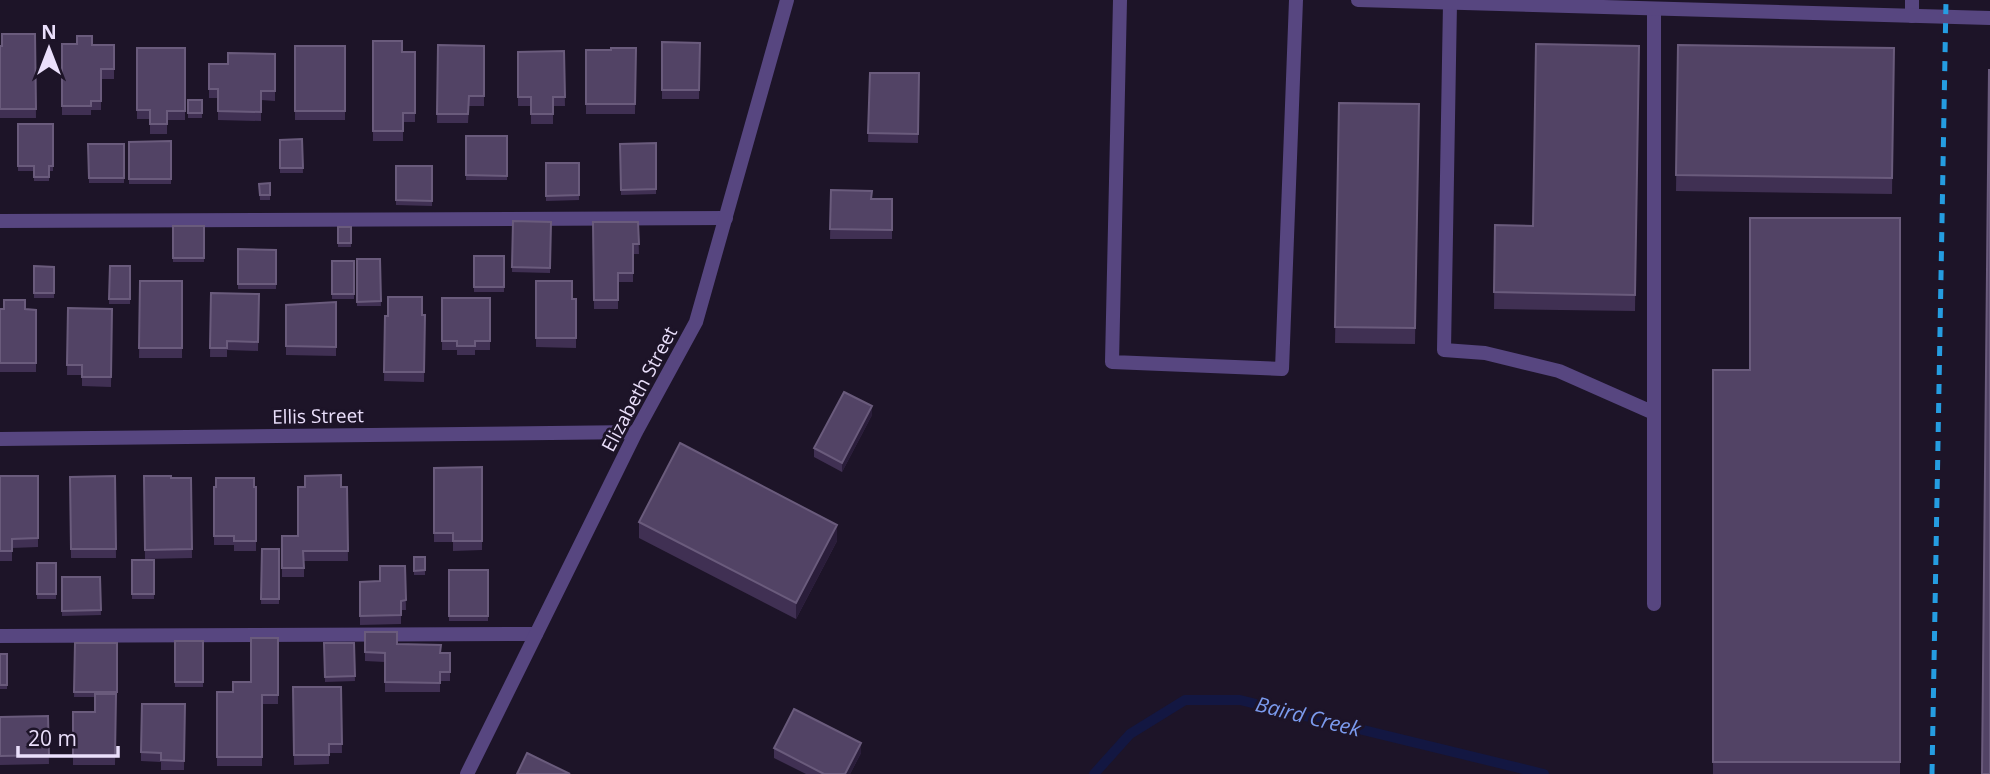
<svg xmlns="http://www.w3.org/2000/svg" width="1990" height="774" font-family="'Open Sans',sans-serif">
	<rect width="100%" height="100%" fill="#1d1428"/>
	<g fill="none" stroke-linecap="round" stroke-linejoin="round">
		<!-- stream -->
		<path stroke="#131742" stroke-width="10" d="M1094,774L1130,734L1185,700H1240L1544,774"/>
		<!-- lane -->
		<path stroke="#574680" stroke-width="14" d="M1120,0L1112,362L1282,369L1296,0
			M1450,3L1444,350L1485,353L1559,371L1654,413
			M1654,9V604
			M1912,16V0
			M0,221L726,218
			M0,636L536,634"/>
		<!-- street -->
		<path stroke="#574680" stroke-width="14" d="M1358,0L1990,18
			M0,439L636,432
			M467,774L636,432L696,322L787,0"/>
		<!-- rail -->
		<path stroke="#259de1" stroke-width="5" stroke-dasharray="10 9" stroke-linecap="butt" d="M1932,774L1946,0"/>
	</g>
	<!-- wall -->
	<path fill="#403053" d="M35,34L36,118H0V46Z
		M373,41L402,52H415V122H403V141H373Z
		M662,42L700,43L699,99H662Z
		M62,44L114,45V79H101V110H91V115H62Z
		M438,45L484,46V106H469L468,123H437Z
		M1678,45L1894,48L1892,194L1676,191Z
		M295,46H345V120H295Z
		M1639,46L1635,311L1494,309L1495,225L1533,226Z
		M137,48H185V120H167V134H150V119H137Z
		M636,48L635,114H586V50H611Z
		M564,51L565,106H553V124H531V106H518V52Z
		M275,54V101L261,100V121L218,120V98H209V64H228Z
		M870,73H919L918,143L868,142Z
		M188,100H202V118H188Z
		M1339,103L1419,104L1415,344L1335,343Z
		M18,124H53V171H49V181H34V171H18Z
		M466,136H507V180H466Z
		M302,139L303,173H280V140Z
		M171,141V184H129V142Z
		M656,143V194L621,195L620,144Z
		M88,144H124V183H89Z
		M546,163H579V200L546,201Z
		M396,166H432V206L396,205Z
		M270,183V200H260L259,184Z
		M831,190L872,199H892V239H830Z
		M1900,218V774H1713V370H1750Z
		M513,221L551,222L550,273L512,272Z
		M593,222H638L639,254H633V282H618V309H594Z
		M173,226H204V262H173Z
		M338,227H351V247H338Z
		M238,249L276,250V289H238Z
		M474,256H504V292H474Z
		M357,259H380L381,306H357Z
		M332,261H354V299H332Z
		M34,266L54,267V298H34Z
		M110,266H130V304H109Z
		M140,281H182V358H139Z
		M536,281L572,299H576V348L536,347Z
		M211,293L259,294L258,351L227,350V357H210Z
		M442,298H490V350H475V355H457V350H442Z
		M336,302V356L286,355V305Z
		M68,308L112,309L111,387L82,386V375H67Z
		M0,309L36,310V372H0Z
		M422,315H425L424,382L384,381L385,316Z
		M872,415L842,472L814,457V448Z
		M482,467V550L453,551V542H434V468Z
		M0,476H38V547L12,548V561H0Z
		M115,476L116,558H71L70,477Z
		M144,476L191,478L192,558L145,559Z
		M214,487H256V551H234V545H214Z
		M341,487H347L348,561H304V577H282V536H298Z
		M639,522L837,541L796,619L639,538Z
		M262,549H279V604H261Z
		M414,557H425V575H414Z
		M132,560H154V599H132Z
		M37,563H56V599H37Z
		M405,566L406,610H401V624L360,625V582L380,581Z
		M449,570H488V621H449Z
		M62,577H100L101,615L62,616Z
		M365,632L397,644L441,653H450V681H440V692H385V662L365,661Z
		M278,638V704H262V766H217V692H233L251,682Z
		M175,641H203V687H175Z
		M75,643H117L115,765H73V712H95V697H74Z
		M324,643H354L355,681L325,682Z
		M0,654H7V689H0Z
		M293,687H341L342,753H329V764L294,765Z
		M185,704L184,770H161V762L141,761V752Z
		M48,716L49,764L0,765V717Z
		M774,748L861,753L850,774H806L774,758Z"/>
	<!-- shaded-wall -->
	<path fill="#2a1d3a" d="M872,406V415L842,472V463Z
		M837,525V541L796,619V603Z
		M861,743V753L850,774H845Z"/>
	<!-- building -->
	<path fill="#524365" stroke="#6a5b7c" stroke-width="2" d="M2,34H35L36,109H0V46H2Z
		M77,36H92V45H114V69H101V101H91V106H62V44H77Z
		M373,41H402V52H415V113H403V131H373Z
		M662,42L700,43L699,90H662Z
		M1536,44L1639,46L1635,295L1494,292L1495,225L1533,226Z
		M438,45L484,46V96H469L468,114H437Z
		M1678,45L1894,48L1892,178L1676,175Z
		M295,46H345V111H295Z
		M137,48H185V111H167V124H150V110H137Z
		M611,48H636L635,104H586V50H611Z
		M564,51L565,97H553V114H531V97H518V52Z
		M228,53L275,54V91H261V112L218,111V89H209V64H228Z
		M1989,70H1990V774H1982Z
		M870,73H919L918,134L868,133Z
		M188,100H202V113H188Z
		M1339,103L1419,104L1415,328L1335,327Z
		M18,124H53V166H49V177H34V166H18Z
		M466,136H507V176L466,175Z
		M302,139L303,168H280V140Z
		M171,141V179H129V142Z
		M656,143V189L621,190L620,144Z
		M88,144H124V178H89Z
		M546,163H579V195L546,196Z
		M396,166H432V201L396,200Z
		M270,183V195H260L259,184Z
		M831,190L872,191L871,199H892V230L830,229Z
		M1750,218H1900V762H1713V370H1750Z
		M513,221L551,222L550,268L512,267Z
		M593,222H638L639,244H633V273H618V300H594Z
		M173,226H204V258H173Z
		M338,227H351V243H338Z
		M238,249L276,250V284H238Z
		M474,256H504V287H474Z
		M357,259H380L381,301L357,302Z
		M332,261H354V294H332Z
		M34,266L54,267V293H34Z
		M110,266H130V299H109Z
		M140,281H182V348H139Z
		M536,281H572V299H576V338H536Z
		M211,293L259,294L258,342L227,341V348H210Z
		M388,297H422V315H425L424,372H384L385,316H388Z
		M442,298H490V341H475V346H457V341H442Z
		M4,300H25V309L36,310V363H0V309H4Z
		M336,302V347L286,346V305Z
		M68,308L112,309L111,377H82V365H67Z
		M844,392L872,406L842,463L814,448Z
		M680,443L837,525L796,603L639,522Z
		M482,467V541H453V533H434V468Z
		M341,475V487H347L348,551H303L304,568H282V536H298V487H305V476Z
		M0,476H38V538L12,539V551H0Z
		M115,476L116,549H71L70,477Z
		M144,476H171V478H191L192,549L145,550Z
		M216,478H254V487H256V541H234V536H214V487H216Z
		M262,549H279V599H261Z
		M414,557H425V570L414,571Z
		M132,560H154V594H132Z
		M37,563H56V594H37Z
		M380,566H405L406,600L401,601V615L360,616V582L380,581Z
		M449,570H488V616H449Z
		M62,577H100L101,610L62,611Z
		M365,632H397V644L441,645L440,653H450V672H440V683L385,682V653L365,652Z
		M251,638H278V695H262V757H217V692H233V682H251Z
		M175,641H203V682H175Z
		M75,643H117V692H74Z
		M324,643H354L355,676L325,677Z
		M0,654H7V685H0Z
		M293,687H341L342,744H329V755H294Z
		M95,694H116L115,756H73V712H95Z
		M142,704H185L184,761L161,760V753L141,752Z
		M794,709L861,743L845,774H824L774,748Z
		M48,716L49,755L0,756V717Z
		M527,753L570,774H517Z"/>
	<g text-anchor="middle" stroke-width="6" stroke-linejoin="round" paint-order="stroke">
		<!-- street labels -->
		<g font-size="19" fill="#eadffb" stroke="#1d1428">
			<text transform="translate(639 389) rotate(-62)" y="7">Elizabeth Street</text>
			<text transform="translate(318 416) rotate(-1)" y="7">Ellis Street</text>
		</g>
		<!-- water labels -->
		<g font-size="21" font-style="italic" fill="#7b9aed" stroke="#1d1428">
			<text transform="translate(1308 717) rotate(14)" y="7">Baird Creek</text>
		</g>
	</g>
	<!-- north arrow -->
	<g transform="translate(49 49)" stroke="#1d1428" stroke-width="5" paint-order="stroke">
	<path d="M0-5L12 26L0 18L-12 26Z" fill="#eadffb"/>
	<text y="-10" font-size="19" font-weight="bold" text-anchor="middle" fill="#eadffb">N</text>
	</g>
	<!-- scale -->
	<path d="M18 746v10h100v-10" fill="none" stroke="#eadffb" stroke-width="3.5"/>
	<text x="28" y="746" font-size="21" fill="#eadffb" stroke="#1d1428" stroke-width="5" paint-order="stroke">20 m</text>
</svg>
